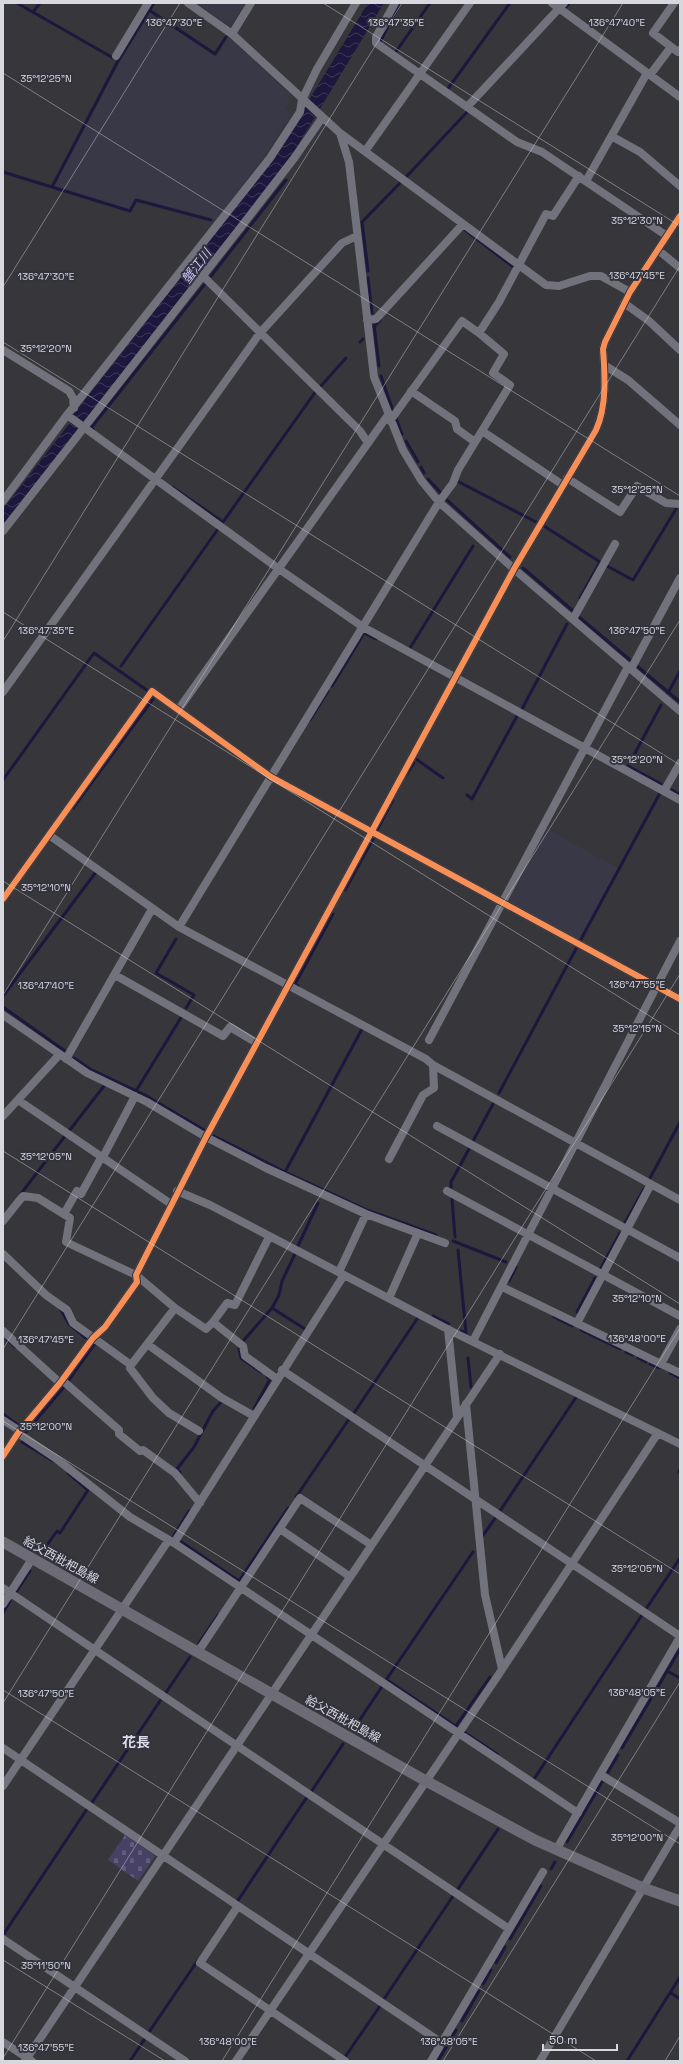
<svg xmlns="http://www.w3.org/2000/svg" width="683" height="2064" font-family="'Space Grotesk','Noto Sans JP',sans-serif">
	<defs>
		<pattern id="cemetery-stones" width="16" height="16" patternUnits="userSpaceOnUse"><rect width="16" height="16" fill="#464165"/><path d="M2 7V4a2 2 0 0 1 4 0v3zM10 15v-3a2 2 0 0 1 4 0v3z" fill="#605c7b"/></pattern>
		<pattern id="water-waves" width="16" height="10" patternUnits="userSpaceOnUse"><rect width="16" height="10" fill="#1e173d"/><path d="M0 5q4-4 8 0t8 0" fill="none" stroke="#3e3859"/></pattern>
	</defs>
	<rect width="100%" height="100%" fill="#36363b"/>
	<!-- built -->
	<path fill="#393847" d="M197,3H244L232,23L228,24Z
		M150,13L216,57L229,38L291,96L285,109L291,114L268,151L217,220L136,198L129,210L54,186L120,62Z
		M547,829L618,868L580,941L511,903L509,899Z"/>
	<!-- cemetery -->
	<path fill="url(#cemetery-stones)" d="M125,1835L155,1856L138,1881L108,1860Z"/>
	<!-- water -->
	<path fill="url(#water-waves)" d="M368,3H384L289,160L3,525V509L69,424L73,415L273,159Z"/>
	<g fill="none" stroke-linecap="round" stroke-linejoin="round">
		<!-- stream -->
		<path stroke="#1e173d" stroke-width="3" d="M17,3L115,59
			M566,7L569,3
			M149,10L215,54L226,37
			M33,12L40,3
			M380,42L400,3
			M395,53L430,3
			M447,90L510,3
			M3,172L130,211L136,200L211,220
			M407,176L467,112
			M52,187L118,61L154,3
			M464,229L512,266
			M368,271L362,222L400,183
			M211,276L286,180
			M368,278L372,313
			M374,325L379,366
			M374,327L380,320
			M360,342L363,339
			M381,376L393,411
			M320,387L346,358
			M396,418L402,434
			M93,429L91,428L204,285
			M406,441L418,462
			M421,467L424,473
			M428,479L441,493
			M459,482L536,522
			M172,487L223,522L316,391
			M447,500L510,557
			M544,526L600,562L580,598
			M607,566L633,580L676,509
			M523,568L572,610
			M579,617L630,660
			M410,648L473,546
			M121,666L218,529
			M637,666L680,702
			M332,686L364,633L376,639
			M668,693L680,671
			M522,709L567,624
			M310,720L328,691
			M416,759L443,778
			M407,774L414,763
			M3,780L94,653L148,691
			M661,784L628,766L661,705
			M672,790L680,795
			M467,795L472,799L517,716
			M73,808L153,699
			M376,832L393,800
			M345,890L374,837
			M176,939L156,973L194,995L186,1008
			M580,941L660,793
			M298,986L295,984L333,914
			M3,996L96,872
			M3,1007L65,1051
			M74,1058L90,1069L145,1095L204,1130
			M136,1091L182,1016
			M499,1093L577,947
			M69,1131L104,1086
			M214,1136L285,1172L367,1210L436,1235
			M473,1141L493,1104
			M285,1172L362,1029
			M650,1180H649L680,1122
			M451,1188V1182L469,1149
			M20,1195L65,1136
			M452,1199L455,1237
			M625,1223L644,1189
			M453,1241L506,1262
			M297,1248L318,1203
			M458,1250L466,1333L461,1331
			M601,1268L620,1233
			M509,1281L516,1267
			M272,1308L305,1329
			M61,1310L69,1324L86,1338
			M577,1312L595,1278
			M433,1316L449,1324
			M554,1317L572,1326
			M581,1330L620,1349
			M4,1337L15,1347
			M244,1340L272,1308L279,1295L282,1281L295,1254
			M239,1349L241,1358L261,1372
			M626,1352L633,1355
			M468,1358L471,1387
			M638,1358L646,1362
			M650,1364L659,1368
			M670,1373L680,1378
			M69,1380L94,1345
			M254,1409L270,1379L267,1377
			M354,1413L419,1316
			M3,1414L18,1425
			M26,1432L64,1387
			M22,1442L53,1461
			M680,1470L679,1472L680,1473
			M180,1473L177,1469L194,1447L213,1411L222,1401L223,1402
			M296,1497L349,1419
			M500,1511L577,1396
			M173,1537L189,1511
			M482,1537L496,1517
			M180,1541L239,1581L288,1508
			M42,1552L57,1531L60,1533L88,1490L68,1473
			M16,1592L30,1571
			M646,1609L680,1558
			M3,1613L10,1601
			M199,1643L218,1615
			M667,1671L680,1678
			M386,1680L473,1552
			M387,1680L457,1727
			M165,1694L190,1657
			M456,1726L490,1677
			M353,1730L383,1685
			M464,1732L497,1754
			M622,1748L680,1649
			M608,1772L618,1755
			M534,1779L642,1615
			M311,1792L343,1744
			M91,1804L162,1698
			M567,1842L602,1782
			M551,1869L555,1862
			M458,1889L498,1829
			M237,1902L307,1797
			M3,1935L87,1809
			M510,1939L541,1886
			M496,1963L505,1947
			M483,1984L491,1970
			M671,1993L680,1999
			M384,1999L453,1896
			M462,2021L479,1991
			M149,2032L198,1960
			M345,2057L380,2006
			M130,2061L146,2037
			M438,2061L456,2030
			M627,2061L680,1977"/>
		<!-- minor -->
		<path stroke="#72727c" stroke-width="8" d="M188,3L232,34L340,133L546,285L559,286L590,276H601L630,292
			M395,3L376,37V43L517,142L542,152L667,236
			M552,3L680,97
			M674,3L653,33L678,52L680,50
			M232,34L251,3
			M116,56L148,3
			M650,75L671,47
			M467,107L564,3
			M340,133L349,162L374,377L403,450L421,480L439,502L514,569L680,711
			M613,137L640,152L680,186
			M366,150L470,3
			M586,181L647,73
			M658,250L680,268
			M203,276L360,431L368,443
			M624,303L649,321L680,350
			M367,320L376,319L463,224
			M3,350L69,391L73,398L74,408
			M604,365L628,380L680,425
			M411,391L455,421L457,429L475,442
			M67,415L279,569L363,627L680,800
			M390,421L462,321L479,333L499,302L546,214L553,216L579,176
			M482,431L563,485
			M567,478L620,512L637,486L666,503L680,504
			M3,501L67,415L270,158L300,112L302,100L317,69L356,3
			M3,531L241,227L295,157L322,118
			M573,619L615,544
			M631,669L680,578
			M3,692L260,333L342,243L357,236
			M178,710L388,415
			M664,791L680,763
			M49,835L179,927L426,1059L433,1065L680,1200
			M3,899L152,691L271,777L680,999
			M179,927L439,502L453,483L458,470L510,385L493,373L504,354L479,333
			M115,975L223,1036L230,1027L257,1043
			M3,1015L87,1073L147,1102L206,1137L266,1168L366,1214L445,1243
			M429,1040L628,667
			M66,1059L152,909
			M18,1100L171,1204
			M3,1116L59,1055
			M437,1126L680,1258
			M103,1157L135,1096
			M389,1159L423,1095L434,1088L433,1065
			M177,1191L210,1205L457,1334L680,1444
			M447,1191L680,1316
			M64,1214L77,1191L81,1194L102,1156
			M3,1221L23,1196L38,1198L70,1218L66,1242L136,1275L175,1308L206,1329L213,1322L243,1346L245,1356L277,1379
			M3,1254L46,1295L67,1310L73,1323L131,1365L175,1308
			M339,1272L366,1214
			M502,1287L680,1373
			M389,1298L418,1233
			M213,1322L227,1303L235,1305L269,1237
			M577,1323L651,1184
			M448,1329L457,1417
			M3,1331L60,1383
			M473,1341L680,941
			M147,1344L222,1398L254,1416
			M661,1364L680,1329
			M131,1365L130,1368L153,1398L169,1413L199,1431
			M282,1370L680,1636
			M62,1380L119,1430V1434L140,1451L143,1450L175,1473L200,1503
			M466,1404L485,1595L502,1669
			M3,1420L20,1431
			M18,1433L58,1460L130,1517L174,1543L344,1275
			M3,1456L18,1433L60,1383L93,1338L105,1327L137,1282L136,1275L206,1137L514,569L596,430C607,406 605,375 603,349L605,342L630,292L680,216
			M280,1529L349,1576
			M174,1543L578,1813
			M3,1588L509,1929
			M3,1604L32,1559
			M198,1652L300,1498L370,1544
			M3,1748L442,2043
			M601,1775L680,1823
			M3,1786L168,1541
			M556,1850L680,1637
			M238,1906L200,1963L345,2061
			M3,1939L185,2061
			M3,2042L32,2061
			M25,2061L500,1354
			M236,2061L499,1674L658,1433
			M431,2061L543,1872
			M540,2061L680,1826"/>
		<!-- secondary -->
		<path stroke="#6c6b76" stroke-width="11" d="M3,1542L426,1781L535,1840L643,1888L680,1901"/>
		<defs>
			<path id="cycleway" d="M3,899L152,691L271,777L680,999
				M3,1456L18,1433L60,1383L93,1338L105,1327L137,1282L136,1275L206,1137L514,569L596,430C607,406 605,375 603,349L605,342L630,292L680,216"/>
		</defs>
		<!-- cycleway casing -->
		<use href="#cycleway" stroke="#33333e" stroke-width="8"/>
		<!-- cycleway -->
		<use href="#cycleway" stroke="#f78f57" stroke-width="6"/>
	</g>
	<!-- ticks -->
	<path fill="none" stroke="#d7d7de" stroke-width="1" stroke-opacity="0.45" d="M323,3L680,226M3,73L680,496M3,287L180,3M3,342L680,765M3,612L680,1035M3,641L402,3M3,881L680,1304M3,995L623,3M3,1151L680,1574M3,1349L680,266M3,1421L680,1844M3,1690L596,2061M3,1703L680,620M3,1960L165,2061M3,2058L680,974M222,2061L680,1328M443,2061L680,1682M665,2061L680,2036"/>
	<g text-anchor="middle" stroke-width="4" stroke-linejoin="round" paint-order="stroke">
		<!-- street labels -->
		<g font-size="12" fill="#d7d7de" stroke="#33333e">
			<text transform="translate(61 1560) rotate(29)" y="4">給父西枇杷島線</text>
			<text transform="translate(343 1719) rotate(29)" y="4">給父西枇杷島線</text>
		</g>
		<!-- water labels -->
		<g font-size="13" font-style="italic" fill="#c1bcf8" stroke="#33333e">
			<text transform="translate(196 266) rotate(-53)" y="5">蟹江川</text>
		</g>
		<!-- quarter labels -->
		<g font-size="14" font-weight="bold" fill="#dcdbea" stroke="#33333e">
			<text x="136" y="1747">花長</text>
		</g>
	</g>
	<g font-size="10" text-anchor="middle" fill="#d7d7de" stroke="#33333e" stroke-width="4" stroke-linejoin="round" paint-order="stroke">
		<text x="174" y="26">136°47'30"E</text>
		<text x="396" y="26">136°47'35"E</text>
		<text x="617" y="26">136°47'40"E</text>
		<text x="46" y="82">35°12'25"N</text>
		<text x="637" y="224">35°12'30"N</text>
		<text x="637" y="279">136°47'45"E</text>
		<text x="46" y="280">136°47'30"E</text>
		<text x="46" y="352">35°12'20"N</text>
		<text x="637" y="493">35°12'25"N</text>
		<text x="637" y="634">136°47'50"E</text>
		<text x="46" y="634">136°47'35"E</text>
		<text x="637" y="763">35°12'20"N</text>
		<text x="46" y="891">35°12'10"N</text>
		<text x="637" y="988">136°47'55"E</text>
		<text x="46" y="989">136°47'40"E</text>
		<text x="637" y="1032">35°12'15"N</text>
		<text x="46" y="1160">35°12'05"N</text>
		<text x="637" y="1302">35°12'10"N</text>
		<text x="637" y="1342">136°48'00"E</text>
		<text x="46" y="1343">136°47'45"E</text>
		<text x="46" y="1430">35°12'00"N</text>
		<text x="637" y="1572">35°12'05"N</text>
		<text x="637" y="1696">136°48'05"E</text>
		<text x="46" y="1697">136°47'50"E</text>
		<text x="637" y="1841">35°12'00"N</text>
		<text x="46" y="1969">35°11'50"N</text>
		<text x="228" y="2045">136°48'00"E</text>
		<text x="449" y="2045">136°48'05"E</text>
		<text x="46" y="2051">136°47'55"E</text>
	</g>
	<!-- border -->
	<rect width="683" height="2064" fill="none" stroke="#d7d7de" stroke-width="8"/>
	<!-- scale -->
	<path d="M543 2044v6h74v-6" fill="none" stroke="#d7d7de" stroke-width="2"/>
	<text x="549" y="2044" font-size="12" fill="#d7d7de" stroke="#33333e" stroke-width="3" paint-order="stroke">50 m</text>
</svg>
